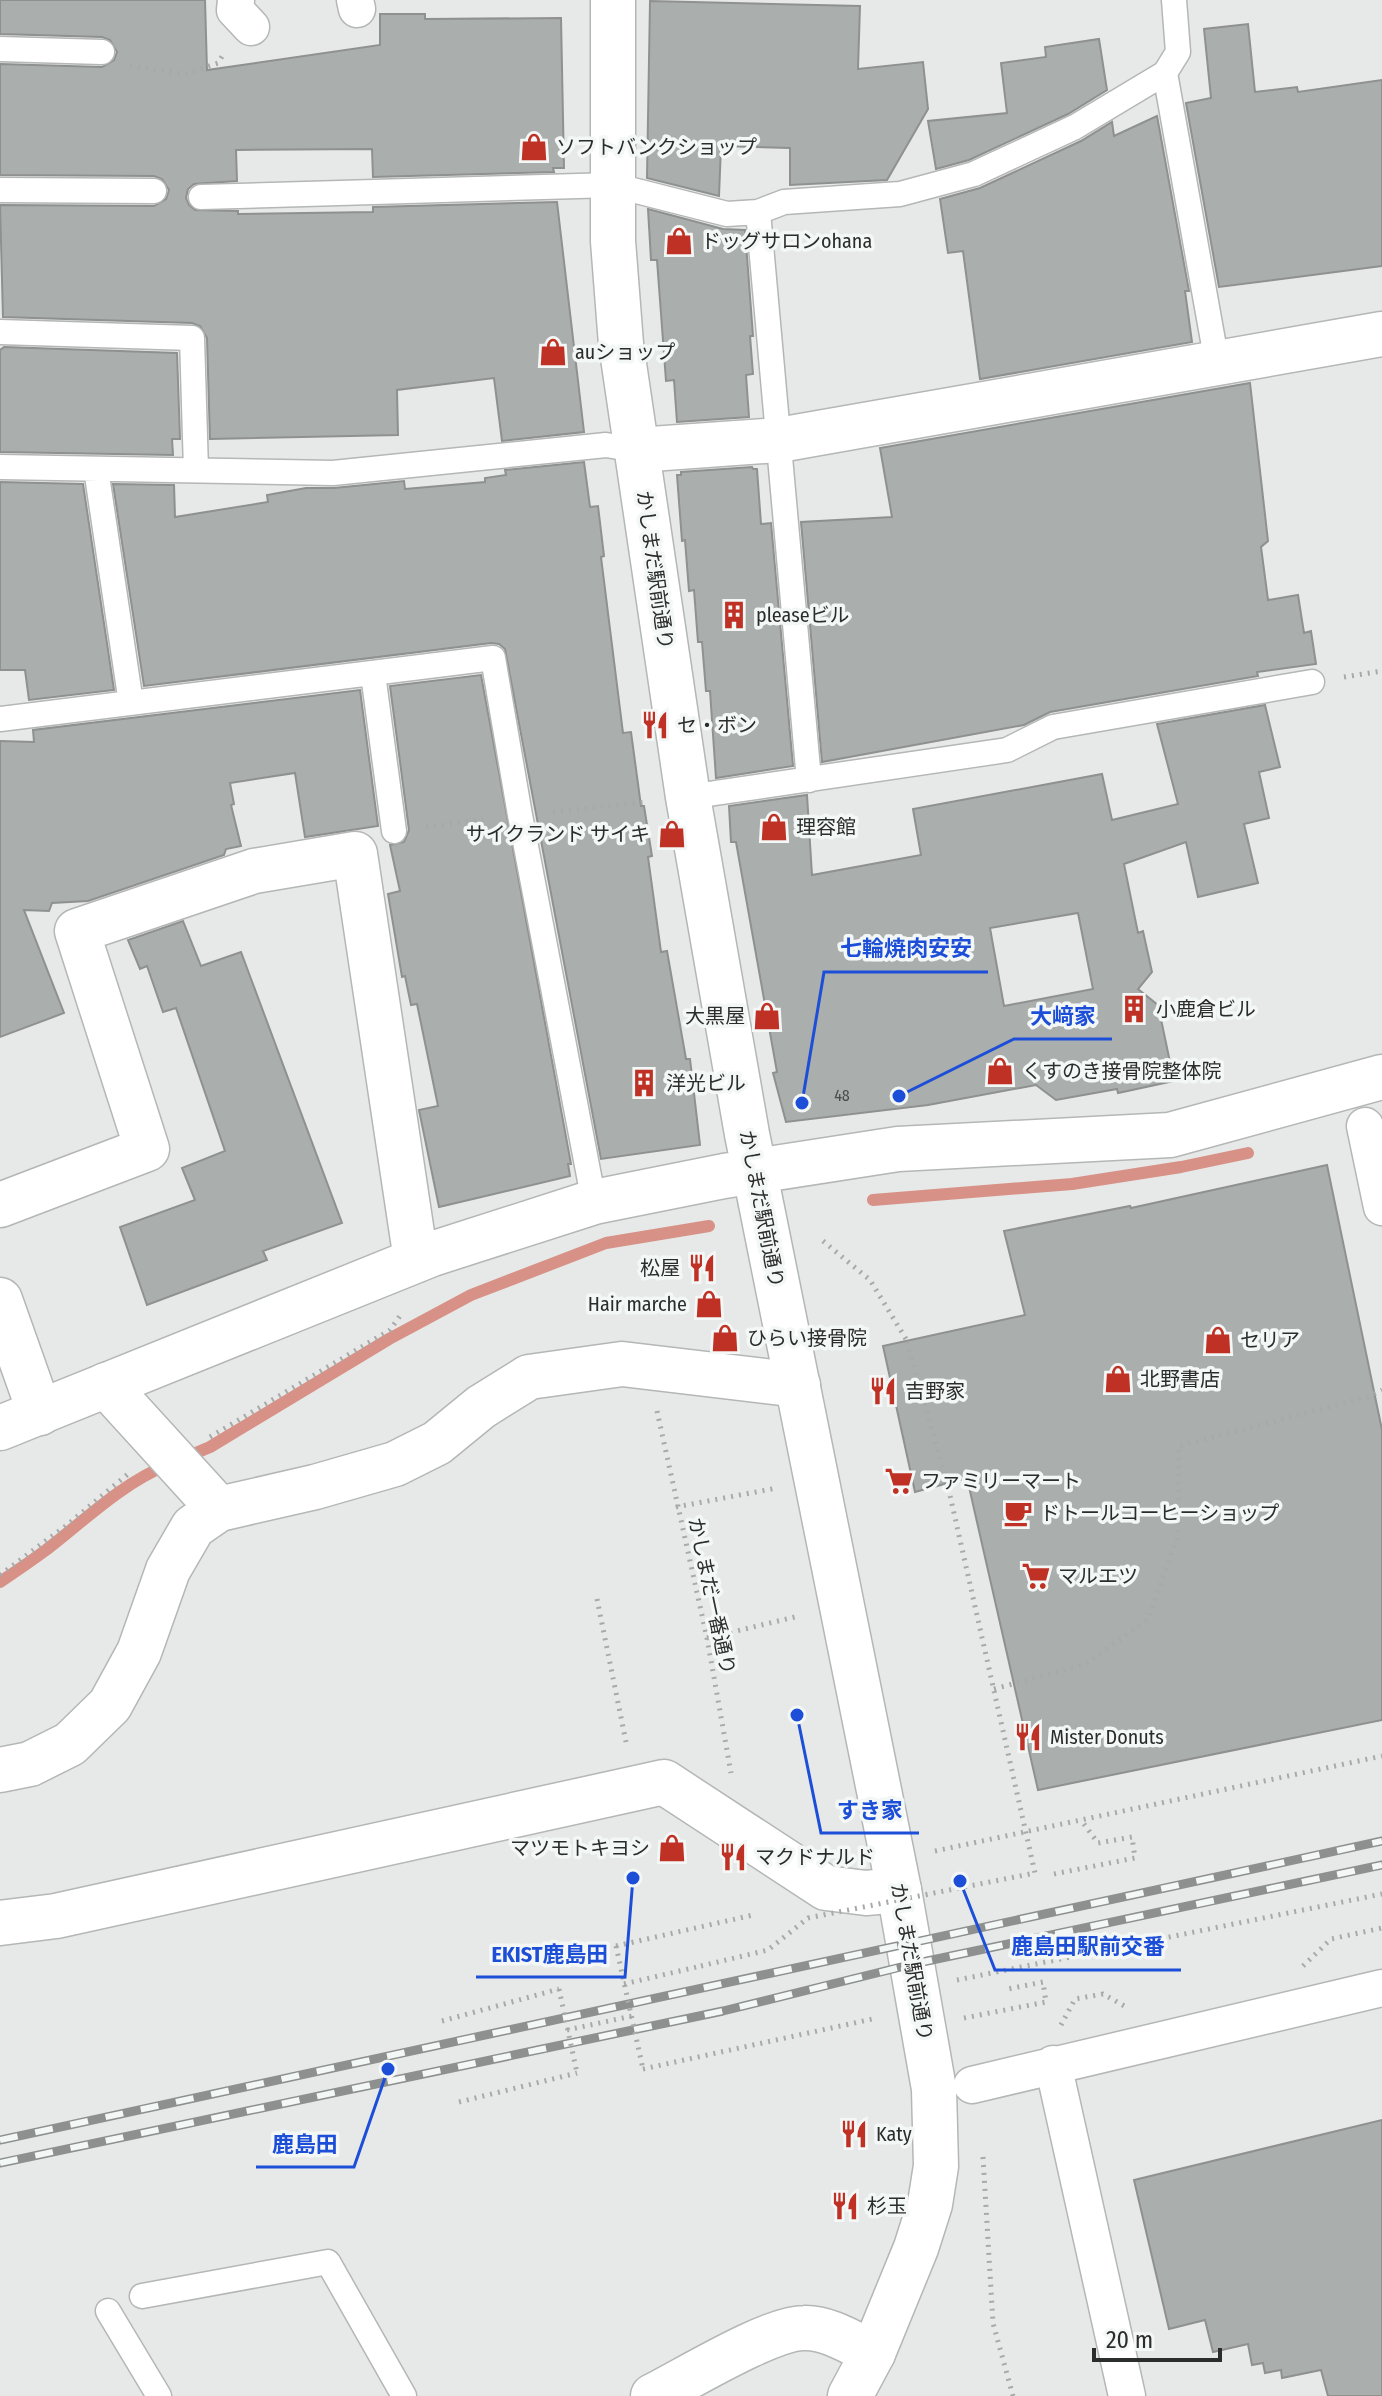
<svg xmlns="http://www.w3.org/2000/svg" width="1382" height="2396" font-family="'Fira Sans Condensed','Noto Sans JP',sans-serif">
	<rect width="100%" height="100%" fill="#e6e9e8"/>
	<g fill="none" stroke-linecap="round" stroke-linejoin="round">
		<!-- stream -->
		<path stroke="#d89186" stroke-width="12" d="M873,1200L1072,1184L1181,1167L1248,1153
			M184,1458L210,1447L389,1339L471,1295L606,1243L709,1226
			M0,1582C15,1572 31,1561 46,1550C85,1520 121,1484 167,1465"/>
	</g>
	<!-- building -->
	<path fill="#aaaeac" stroke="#8e9190" stroke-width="2" fill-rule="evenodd" d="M0,0H205L207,70L380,45V14H425V19L561,18L564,168H553L554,172L373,177L372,149L236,150L237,181L194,184L188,189L186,198L189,205L195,210L238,211V214L373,212V207L557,202L584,432L502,441L494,378L397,390L398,435L210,439L207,338L200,326L192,323L3,317L0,205L154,206L166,199L169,190L162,179L154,176L0,175V64L102,67L114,60L117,52L110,40L102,37L0,34Z
		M650,1L860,6L858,69L923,62L928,109L887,180L790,185V148L721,146L719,196L647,178Z
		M1248,24L1255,92L1297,87L1298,92L1382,80V266L1219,287L1186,103L1211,98L1204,29Z
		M1099,39L1107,90L1068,114L969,160L936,169L928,121L1007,113L1001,63L1046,57L1045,47Z
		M1157,116L1189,291H1185L1192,342L980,379L963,251L948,253L940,199L980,188L1081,141L1112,122L1114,136Z
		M648,209L723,229L745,230L753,336H750L753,374L746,375L749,417L677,422L674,380L666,381L657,260H651Z
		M4,347L177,353L180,439H172L173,455L0,452V350Z
		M1250,383L1268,541L1261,547L1268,600L1298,595L1304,633L1311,631L1316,664L1257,672L1258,676L1050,712L1024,725L822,762L801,522L892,517L880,448Z
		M584,462L590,507L598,506L604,556L601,557L623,733L631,732L641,806H644L652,856L648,857L661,952L667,951L686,1059H690L700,1145L601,1159L505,649L499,644L491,643L144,686L113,484L174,485L175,517L268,502L267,495L306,488H334L404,481L405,489L485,482V478L506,475L505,470Z
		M752,467L753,469H757L761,524L771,523L793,766L716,778L710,691H706L702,642H698L694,590L689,591L685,540L682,541L677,475H681V472Z
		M0,482L83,484L114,690L29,700L25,670H0Z
		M481,675L571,1164H568L570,1176L439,1207L419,1110L438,1106L417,1004L411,1005L405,976L402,977L388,894L400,891L390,845L404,842L409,830L390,686Z
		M360,690L378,826L305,837L295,773L230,783L234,804L231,805L241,846L226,849L224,855L88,901L52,903L49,911L24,910L64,1013L0,1037V741L34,742L33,730Z
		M1265,705L1280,767L1259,772L1269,818L1244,824L1258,883L1198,897L1186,842L1124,864L1138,933L1143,931L1152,972L1138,989L1158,1005L1174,1081L1118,1093L1117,1089L1056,1100L1036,1085L928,1105L786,1122L773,1073L777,1072L736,842H731L729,806L807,795L812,875L921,855L913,809L1102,774L1112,820L1178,804L1157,724ZM1078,913L1093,989L1004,1006L990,928Z
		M183,921L201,966L241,952L342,1223L263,1251L267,1260L147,1305L120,1227L195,1200L182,1168L225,1151L176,1008L163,1012L147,966L140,969L128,940Z
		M1327,1165L1382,1430V1720L1038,1790L967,1478L915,1492L883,1346L1025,1315L1004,1231L1130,1206L1131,1208Z
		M1382,2120V2396H1328L1321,2370L1282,2378L1281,2370L1265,2373L1263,2363L1252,2365L1248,2344L1213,2352L1205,2320L1169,2329L1134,2180Z"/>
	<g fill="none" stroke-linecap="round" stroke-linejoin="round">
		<defs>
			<path id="service" d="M0,49L102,52
				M1165,73L1217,363
				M0,190L154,191
				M201,197L613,185L727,214L758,212L784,202L900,194L974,174L1075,127L1165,73L1178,52L1174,0
				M758,212L809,780
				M0,332L192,338L196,470
				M0,467L333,473L606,445L637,450
				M96,469L131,703
				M373,674L394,831
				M0,719L493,658L520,815L594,1202
				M688,797L1007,750L1053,727L1312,682
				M142,2296L328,2262L404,2396
				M108,2311L159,2396"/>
			<path id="pedestrian" d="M236,0L235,10L251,27
				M355,0L357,9
				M1365,1126L1382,1207
				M1053,2064L1127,2396
				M972,2085L1382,1988"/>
			<path id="minor" d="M637,450L779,440L1382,334
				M0,1205L147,1149L77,931L254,871L355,854L416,1260
				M0,1300L40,1413
				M106,1385L219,1509
				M0,1770L30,1764L70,1744L110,1705L139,1652L168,1570L193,1527L219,1509L315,1487L395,1464L437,1443L481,1407L529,1377L622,1364L798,1385
				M0,1923L56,1916L664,1782L826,1888L866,1893L899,1890
				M653,2396C687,2379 770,2328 804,2328C827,2327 852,2343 873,2353"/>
			<path id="tertiary" d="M613,0V241L621,344L688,797L747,1134L899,1890L934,2089L936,2166L930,2204L916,2248L873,2353L850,2396
				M0,1428L432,1254L594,1202L724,1176L898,1149L1170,1135L1382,1077"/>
		</defs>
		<!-- service casing -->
		<use href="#service" stroke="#b4b7b6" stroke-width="27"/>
		<!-- pedestrian casing -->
		<use href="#pedestrian" stroke="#b4b7b6" stroke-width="39"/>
		<!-- minor casing -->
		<use href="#minor" stroke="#b4b7b6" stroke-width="47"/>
		<!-- tertiary casing -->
		<use href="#tertiary" stroke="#b4b7b6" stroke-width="47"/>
		<!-- path -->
		<path stroke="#a7aaa9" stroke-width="5" stroke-dasharray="2 6" stroke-linecap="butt" d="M130,66L186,74L218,63L224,53
			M1344,677L1382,671
			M553,812L646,802
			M426,827L487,819
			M823,1241L870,1280L906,1339
			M657,1411L707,1638L731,1773
			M210,1437L390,1330L402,1313
			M676,1507L777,1488
			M0,1575L67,1525L128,1474
			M597,1599L627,1747
			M707,1638L799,1616
			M994,1689L1086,1664L1148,1619L1178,1536L1179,1446L1368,1397L1382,1390
			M935,1851L1382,1756
			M1054,1874L1135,1858L1132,1837L1098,1843L1081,1820
			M616,1946L753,1915
			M1303,1966L1331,1939L1382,1928
			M957,1980L1382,1894
			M624,1984L701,1966
			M964,2018L1046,2002L1043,1982L1008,1989
			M442,2021L559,1989
			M1061,2025L1075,1999L1103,1994L1128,2008
			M567,2030L632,2016
			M643,2069L877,2018
			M459,2102L577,2073
			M983,2157L993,2323L1013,2396"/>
		<!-- service -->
		<use href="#service" stroke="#fff" stroke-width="24"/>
		<!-- pedestrian -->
		<use href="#pedestrian" stroke="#fff" stroke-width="36"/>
		<!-- minor -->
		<use href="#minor" stroke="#fff" stroke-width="44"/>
		<!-- tertiary -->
		<use href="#tertiary" stroke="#fff" stroke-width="44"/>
		<defs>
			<path id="rail" d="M0,2140L1382,1841
				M0,2163L723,2011L913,1964L1382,1865"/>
		</defs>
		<!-- rail casing -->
		<use href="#rail" stroke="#8d908f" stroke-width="9"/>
		<!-- rail -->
		<use href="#rail" stroke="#f3f7f5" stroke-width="6" stroke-dasharray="18" stroke-linecap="butt"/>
		<!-- path-bridge -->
		<path stroke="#a7aaa9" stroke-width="5" stroke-dasharray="2 6" stroke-linecap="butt" d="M616,1946L643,2069
			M701,1966L768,1950L808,1918L1035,1873L947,1482L906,1339
			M559,1989L577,2073"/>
	</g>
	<!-- icons -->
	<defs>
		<symbol id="shop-bare" viewBox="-9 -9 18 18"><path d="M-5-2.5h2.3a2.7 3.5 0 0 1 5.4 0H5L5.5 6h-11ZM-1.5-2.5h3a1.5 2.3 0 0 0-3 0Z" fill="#bf3125" stroke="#f3f7f5" stroke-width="2.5" paint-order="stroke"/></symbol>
		<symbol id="building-bare" viewBox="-9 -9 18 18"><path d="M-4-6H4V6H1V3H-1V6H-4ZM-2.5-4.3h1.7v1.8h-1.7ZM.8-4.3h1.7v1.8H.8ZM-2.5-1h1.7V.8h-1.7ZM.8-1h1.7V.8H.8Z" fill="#bf3125" stroke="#f3f7f5" stroke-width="2.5" paint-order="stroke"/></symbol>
		<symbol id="restaurant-bare" viewBox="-9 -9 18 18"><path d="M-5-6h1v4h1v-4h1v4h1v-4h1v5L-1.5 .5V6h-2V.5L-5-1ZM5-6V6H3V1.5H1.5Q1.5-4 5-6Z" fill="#bf3125" stroke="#f3f7f5" stroke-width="2.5" paint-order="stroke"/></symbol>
		<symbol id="supermarket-bare" viewBox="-9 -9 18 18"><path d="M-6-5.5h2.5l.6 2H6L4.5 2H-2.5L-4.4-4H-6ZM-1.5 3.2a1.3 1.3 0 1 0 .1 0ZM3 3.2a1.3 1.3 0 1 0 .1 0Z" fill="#bf3125" stroke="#f3f7f5" stroke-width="2.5" paint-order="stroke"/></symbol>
		<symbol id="cafe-bare" viewBox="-9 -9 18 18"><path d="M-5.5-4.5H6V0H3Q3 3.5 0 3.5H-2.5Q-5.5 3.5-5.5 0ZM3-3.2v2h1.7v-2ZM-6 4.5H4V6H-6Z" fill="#bf3125" stroke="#f3f7f5" stroke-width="2.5" paint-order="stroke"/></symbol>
	</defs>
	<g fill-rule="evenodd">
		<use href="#shop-bare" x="514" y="127" width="40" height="40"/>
		<use href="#shop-bare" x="659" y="221" width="40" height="40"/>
		<use href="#shop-bare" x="533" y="332" width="40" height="40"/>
		<use href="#building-bare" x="714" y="595" width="40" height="40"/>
		<use href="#restaurant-bare" x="635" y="705" width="40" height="40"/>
		<use href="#shop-bare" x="754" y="807" width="40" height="40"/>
		<use href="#shop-bare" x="652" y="814" width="40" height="40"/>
		<use href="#building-bare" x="1114" y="989" width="40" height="40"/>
		<use href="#shop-bare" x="747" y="996" width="40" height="40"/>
		<use href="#shop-bare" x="980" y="1051" width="40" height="40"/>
		<use href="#building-bare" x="624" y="1063" width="40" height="40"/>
		<use href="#restaurant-bare" x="682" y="1248" width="40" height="40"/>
		<use href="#shop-bare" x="689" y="1284" width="40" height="40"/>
		<use href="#shop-bare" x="705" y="1318" width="40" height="40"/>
		<use href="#shop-bare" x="1198" y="1320" width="40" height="40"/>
		<use href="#shop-bare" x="1098" y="1359" width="40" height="40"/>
		<use href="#restaurant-bare" x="863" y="1371" width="40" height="40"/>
		<use href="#supermarket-bare" x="879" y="1461" width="40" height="40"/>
		<use href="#cafe-bare" x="998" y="1493" width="40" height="40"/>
		<use href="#supermarket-bare" x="1016" y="1556" width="40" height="40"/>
		<use href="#restaurant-bare" x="1008" y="1717" width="40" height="40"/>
		<use href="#shop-bare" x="652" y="1828" width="40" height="40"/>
		<use href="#restaurant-bare" x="713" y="1837" width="40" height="40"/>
		<use href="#restaurant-bare" x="834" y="2114" width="40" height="40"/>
		<use href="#restaurant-bare" x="825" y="2186" width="40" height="40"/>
	</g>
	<g text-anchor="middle" stroke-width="7" stroke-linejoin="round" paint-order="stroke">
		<!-- number labels -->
		<g font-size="16" fill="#4b4d4c">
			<text x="842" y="1101">48</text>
		</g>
		<!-- poi labels -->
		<g font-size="20" fill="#2b2d2c" stroke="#f3f7f5" text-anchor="start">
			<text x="556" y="154">ソフトバンクショップ</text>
			<text x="701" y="248">ドッグサロンohana</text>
			<text x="575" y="359">auショップ</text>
			<text x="756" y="622">pleaseビル</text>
			<text x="677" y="732">セ・ボン</text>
			<text x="796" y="834">理容館</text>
			<text x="650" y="841" text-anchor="end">サイクランド サイキ</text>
			<text x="1156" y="1016">小鹿倉ビル</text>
			<text x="745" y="1023" text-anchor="end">大黒屋</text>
			<text x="1022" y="1078">くすのき接骨院整体院</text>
			<text x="666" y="1090">洋光ビル</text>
			<text x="680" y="1275" text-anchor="end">松屋</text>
			<text x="687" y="1311" text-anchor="end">Hair marche</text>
			<text x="747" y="1345">ひらい接骨院</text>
			<text x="1240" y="1347">セリア</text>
			<text x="1140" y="1386">北野書店</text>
			<text x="905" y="1398">吉野家</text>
			<text x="921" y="1488">ファミリーマート</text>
			<text x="1040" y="1520">ドトールコーヒーショップ</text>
			<text x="1058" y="1583">マルエツ</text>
			<text x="1050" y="1744">Mister Donuts</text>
			<text x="650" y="1855" text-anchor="end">マツモトキヨシ</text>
			<text x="755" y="1864">マクドナルド</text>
			<text x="876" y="2141">Katy</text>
			<text x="867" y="2213">杉玉</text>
		</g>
		<!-- street labels -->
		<g font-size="20" fill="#2b2d2c" stroke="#f3f7f5">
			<text transform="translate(655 570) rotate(82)" y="7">かしまだ駅前通り</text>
			<text transform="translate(762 1209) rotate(79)" y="7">かしまだ駅前通り</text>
			<text transform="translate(712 1596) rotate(78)" y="7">かしまだ一番通り</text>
			<text transform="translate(912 1962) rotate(80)" y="7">かしまだ駅前通り</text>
		</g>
	</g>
	<!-- callouts -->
	<path fill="none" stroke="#1d4ed8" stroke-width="3" d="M802 1103L824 972H988M899 1096L1014 1039H1112M797 1715L821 1833H919M960 1881L995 1970H1181M633 1878L625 1977H476M388 2069L354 2167H256"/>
	<g fill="#1d4ed8" stroke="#f3f7f5" stroke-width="3">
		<circle cx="802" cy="1103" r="8"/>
		<circle cx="899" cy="1096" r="8"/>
		<circle cx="797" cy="1715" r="8"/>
		<circle cx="960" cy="1881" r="8"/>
		<circle cx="633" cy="1878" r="8"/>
		<circle cx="388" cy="2069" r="8"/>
	</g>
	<g font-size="22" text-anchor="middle" font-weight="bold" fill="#1d4ed8" stroke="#f3f7f5" stroke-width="7" stroke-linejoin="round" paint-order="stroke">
		<text x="906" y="956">七輪焼肉安安</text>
		<text x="1063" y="1024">大﨑家</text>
		<text x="870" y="1818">すき家</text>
		<text x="1088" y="1954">鹿島田駅前交番</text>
		<text x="550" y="1962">EKIST鹿島田</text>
		<text x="305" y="2152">鹿島田</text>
	</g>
	<!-- scale -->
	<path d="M1094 2348v12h126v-12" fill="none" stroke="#2b2d2c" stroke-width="4"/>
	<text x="1106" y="2348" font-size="24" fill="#2b2d2c" stroke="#f3f7f5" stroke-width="6" paint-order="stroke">20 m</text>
</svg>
